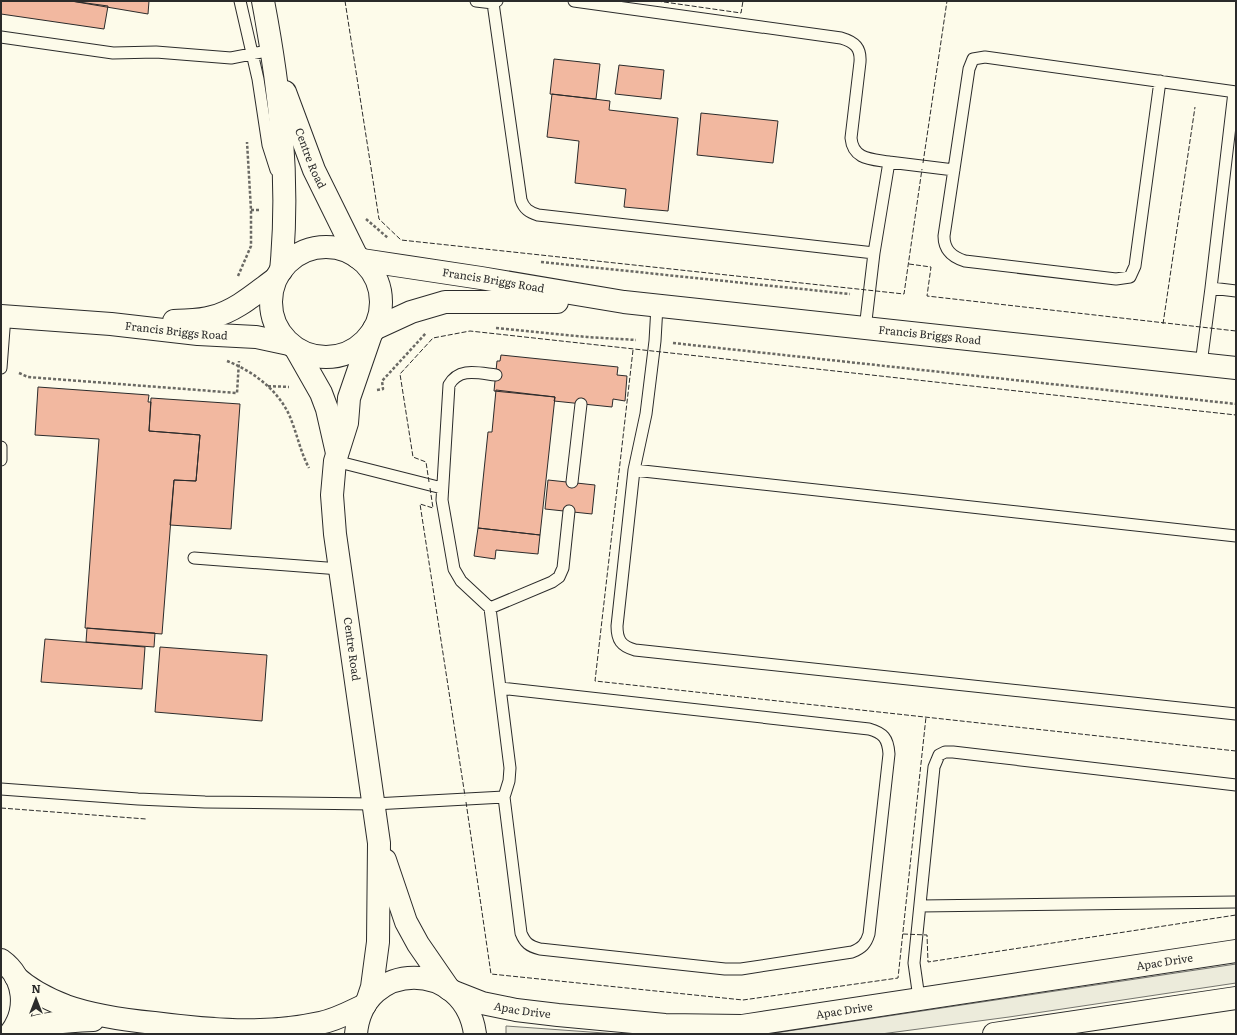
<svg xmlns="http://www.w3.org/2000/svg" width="1237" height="1035" font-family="Literata,serif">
	<rect width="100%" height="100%" fill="#fdfbea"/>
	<!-- green -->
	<path fill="#ecebdb" stroke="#74746e" d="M1236,964V983L1009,1017L881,1034H768Z
		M506,1026L618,1034H506Z"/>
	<!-- building -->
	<path fill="#f2b8a0" stroke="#2b2b2b" d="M1,1H71L108,6L104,29L1,14Z
		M71,1H149L148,14Z
		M554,59L600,64L596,99L550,94Z
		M619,65L664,70L661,99L615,94Z
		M552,94L610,101L609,110L678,118L668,211L624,207L626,189L575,183L579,141L547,137Z
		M701,113L778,121L773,163L697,155Z
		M501,355L618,367L617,375L627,376L625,401L613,399L612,407L554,401L555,397L494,391L497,361H500Z
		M38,387L149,395L148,402H151L149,431L200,435L196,481L174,480L162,634L85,628L99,439L35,435Z
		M496,390L555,397L540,535L478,528L488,432H492Z
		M151,398L240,404L231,529L170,525L174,480L196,481L200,435L149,431Z
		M548,480L595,485L592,514L545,509Z
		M478,528L540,535L538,554L496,550L495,559L474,556Z
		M87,628L155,633L154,647L86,642Z
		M45,639L145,647L142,689L41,682Z
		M160,647L267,655L262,721L155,712Z"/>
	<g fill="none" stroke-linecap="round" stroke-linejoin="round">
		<defs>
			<path id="lane" d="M240,1L258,79L268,145L276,170
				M476,1L493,3
				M497,1L493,3L521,200C524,209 529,212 538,215L874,253
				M574,1L841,38C855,42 861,48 860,62L851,138C853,160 872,159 889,162L874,253L865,329
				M1,37L113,53L156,52L231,58L272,50
				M1160,81L1135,266L1130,277L1116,279L965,261C952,257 944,250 944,236L969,69L973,59L985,57L1236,92
				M1234,92L1211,288L1236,291
				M889,162L954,170
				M657,306L655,341L646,414L634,470L617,626C617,640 621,646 635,650L1236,714
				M1201,364L1211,288
				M1,368L5,316
				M496,375C478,373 459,367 449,385L442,500L454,569L461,581L490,608L510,768L509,781L504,797L521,933C525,943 529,946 540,949L725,969H741L852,952C862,948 866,944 869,934L889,754C888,738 883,733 869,729L500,688
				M1,447V460
				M335,461L442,488
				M634,470L1236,536
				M572,482L581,404
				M194,558L340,569
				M490,608L552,582L559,577L563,568L569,511
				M1,789L138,799L205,802L374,804L504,797
				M920,906L1236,902
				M919,998L914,963L934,767L939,755L945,752H953L1236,785"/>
			<g id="street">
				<path d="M263,1C280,90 290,180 281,271"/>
				<path id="s1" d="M285,92L314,170L357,257"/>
				<circle cx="326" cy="302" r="55"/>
				<path id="s2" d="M362,260L481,278L624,302L1236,368"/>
				<path id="s3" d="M1,316L111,324L198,334L256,337L289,344"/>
				<path d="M174,321C187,320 200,321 212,317C236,311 256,293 275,279"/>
				<path d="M374,329L411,312L445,302H557"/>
				<path d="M296,349L321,393L327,409L337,453"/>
				<path d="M385,860L406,922L418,944L449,989"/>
				<path d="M1,960C26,978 28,1011 10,1034"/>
				<path d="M16,977C30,990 48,999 66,1006C94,1016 125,1020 154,1023C208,1030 266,1035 320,1023C336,1020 350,1012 365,1005"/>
				<path id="s4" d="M454,992L482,1003L516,1010L558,1015L665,1025L742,1026L1236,951"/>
				<path d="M368,999L372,987L378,942L379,843L335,534L332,495L335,461L347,423L349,398L371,334"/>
				<path d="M15,1034C39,1023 67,1021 93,1020"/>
				<path d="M356,1034C362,959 465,959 475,1034"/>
				<path d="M994,1034L1236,998"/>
			</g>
		</defs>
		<!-- lane casing -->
		<use href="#lane" stroke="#2b2b2b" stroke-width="13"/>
		<!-- street casing -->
		<use href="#street" stroke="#2b2b2b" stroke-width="24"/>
		<!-- path -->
		<path stroke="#6a6964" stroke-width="2.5" stroke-dasharray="3 2" stroke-linecap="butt" d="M251,210H261
			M366,219L388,238
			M541,262L850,294
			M238,276L251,246V210L247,142
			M496,328L587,337L636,340
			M673,343L1236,404
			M227,361C255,372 282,393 292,422C298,438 301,453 309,468
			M19,373L28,377L237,393L239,361
			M268,386L289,387
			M377,390L383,389L382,381L426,333"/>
		<!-- lane -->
		<use href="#lane" stroke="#fdfbea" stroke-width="11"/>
		<!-- street -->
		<use href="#street" stroke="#fdfbea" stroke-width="22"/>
		<!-- fence -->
		<path stroke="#2b2b2b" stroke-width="1" stroke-dasharray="5 2" stroke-linecap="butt" d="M345,1L379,219L401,240L904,294L922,169
			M657,1L741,13L743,1
			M923,163L947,1
			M909,264L931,267L927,296L1236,331
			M1163,324L1195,107
			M633,350L595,681L1236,751
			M429,482L426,462L413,457L400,374L433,338L470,331L1236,415
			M430,488L433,508L420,504L465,796
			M466,802L491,974L743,1000L898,978L926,717
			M1,808L146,819
			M903,934L927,935L928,962L1236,915"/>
	</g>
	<g text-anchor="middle" stroke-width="3" stroke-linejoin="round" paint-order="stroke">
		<!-- street labels -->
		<g font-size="11" fill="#2b2b2b" stroke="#fdfbea">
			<text dy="4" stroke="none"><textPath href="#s1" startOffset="71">Centre Road</textPath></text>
			<text dy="4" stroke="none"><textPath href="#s2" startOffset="133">Francis Briggs Road</textPath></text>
			<text dy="4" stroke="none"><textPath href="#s3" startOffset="176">Francis Briggs Road</textPath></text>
			<text dy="4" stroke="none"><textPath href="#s2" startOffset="573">Francis Briggs Road</textPath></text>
			<text transform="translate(352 649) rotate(82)" y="4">Centre Road</text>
			<text dy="4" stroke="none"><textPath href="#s4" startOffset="719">Apac Drive</textPath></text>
			<text dy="4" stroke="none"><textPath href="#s4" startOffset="71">Apac Drive</textPath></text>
			<text dy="4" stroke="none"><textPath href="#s4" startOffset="395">Apac Drive</textPath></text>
		</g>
	</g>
	<!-- border -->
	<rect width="1237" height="1035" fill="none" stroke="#2b2b2b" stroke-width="4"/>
	<!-- north arrow -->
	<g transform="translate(36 999)" stroke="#fdfbea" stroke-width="3" paint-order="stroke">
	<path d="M0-3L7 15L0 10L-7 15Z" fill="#2b2b2b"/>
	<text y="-6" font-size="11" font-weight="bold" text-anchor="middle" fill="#2b2b2b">N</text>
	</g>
</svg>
